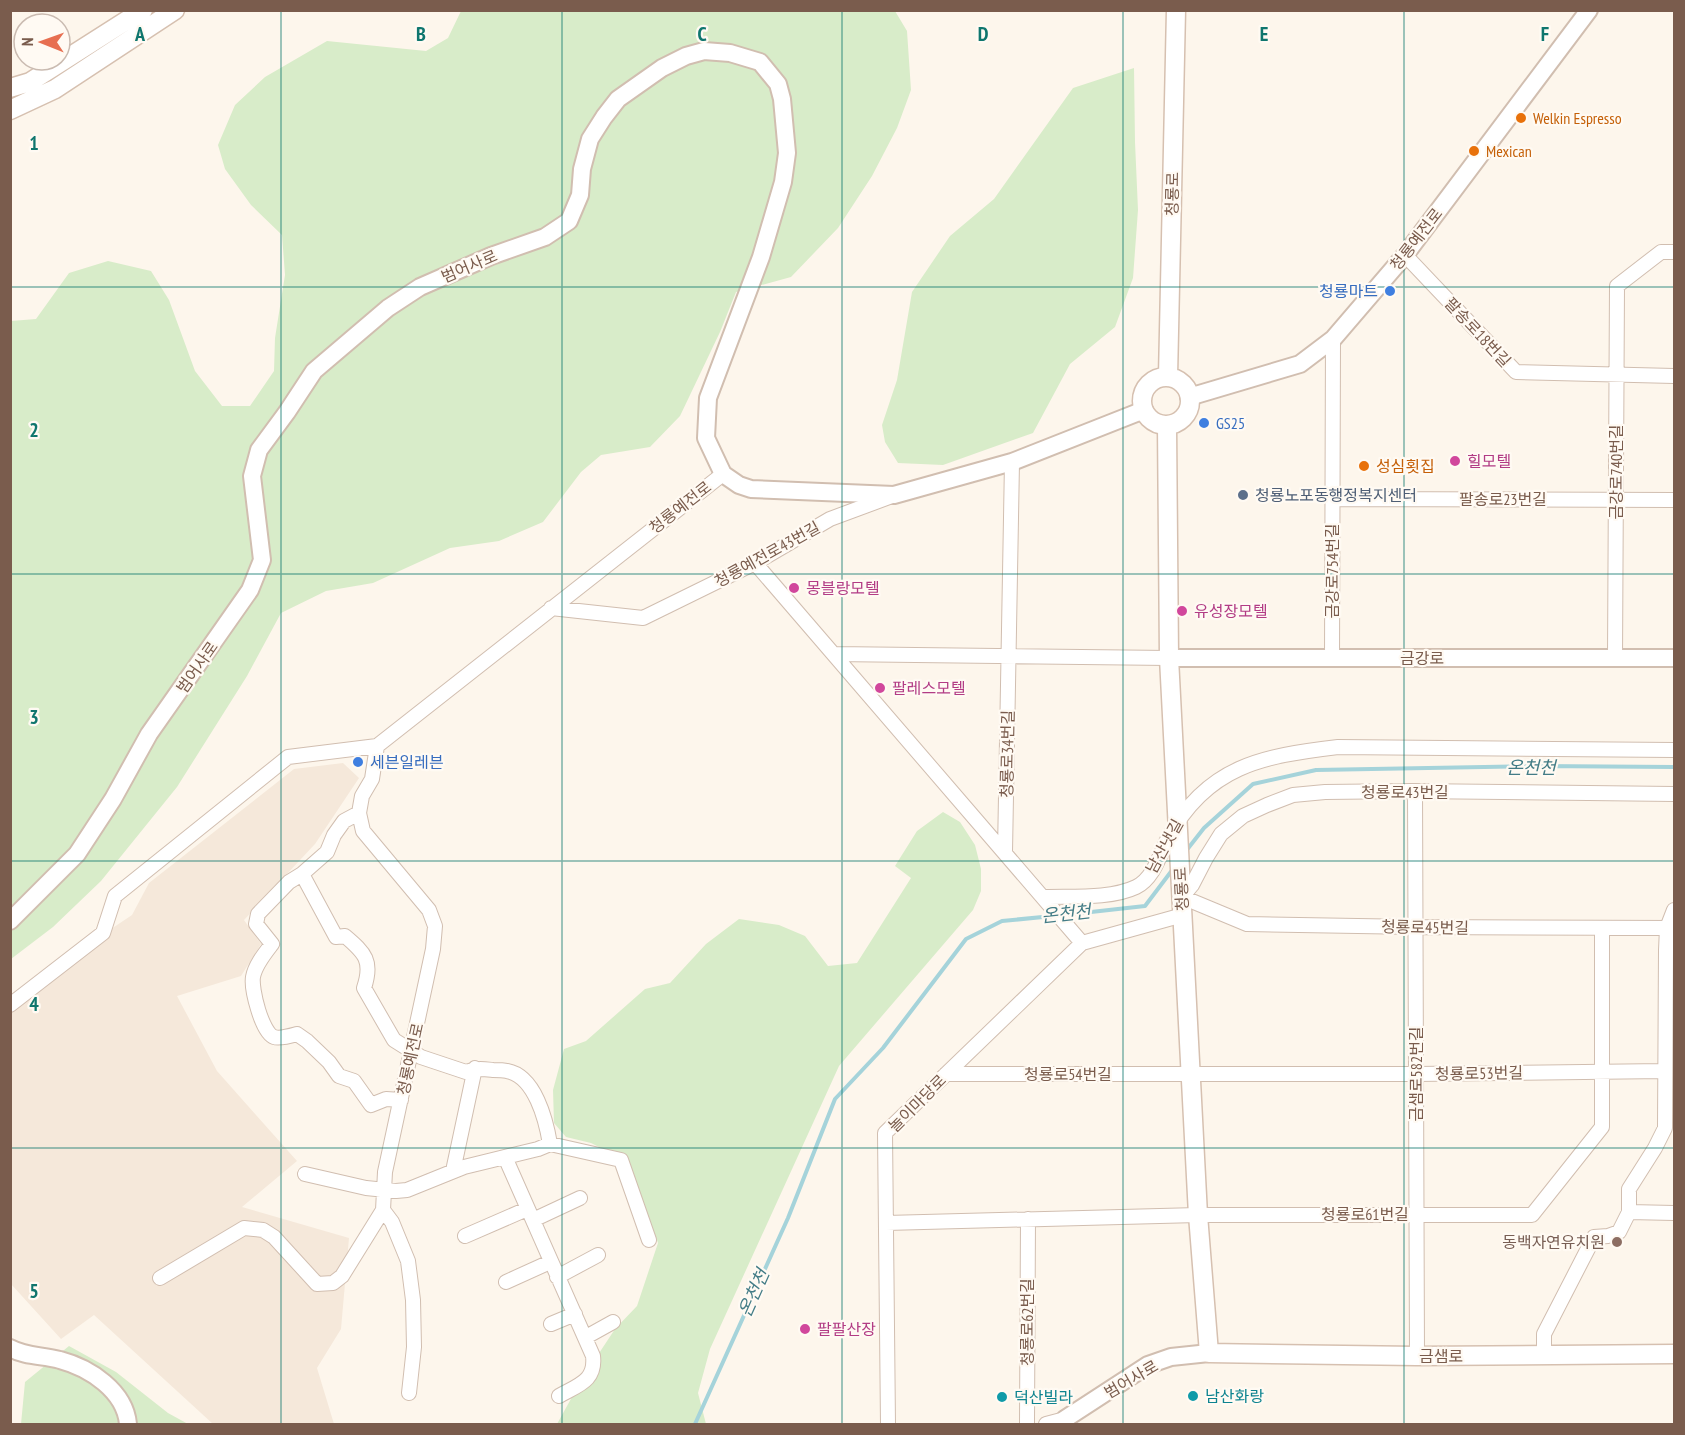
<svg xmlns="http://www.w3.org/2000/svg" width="1685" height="1435" font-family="'PT Sans Narrow','Noto Sans KR',sans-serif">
	<rect width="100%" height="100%" fill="#fdf6ec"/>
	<!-- residential -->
	<path fill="#f5e8da" d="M343,763L359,778L315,844L244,920L261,944L241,976L177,996L217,1071L297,1161L242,1207L349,1238L341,1329L317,1368L334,1424H213L94,1315L61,1339L11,1284V996L132,915L149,883L294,769Z"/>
	<!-- green -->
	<path fill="#d8ecc9" d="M461,11H895L907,31L911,90L897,128L872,176L838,228L791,277L736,292L720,332L680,416L650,447L601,455L581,472L543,522L499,541L450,548L373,583L326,591L281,613L247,676L177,787L101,881L53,927L11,959V321L36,319L69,273L108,261L151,271L169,300L195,371L222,406H250L274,371L275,338L285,275L282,235L251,205L225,169L218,145L235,105L265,77L327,41L426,51L448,38Z
		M1134,68L1135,142L1138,210L1133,278L1115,327L1070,364L1033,433L943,465L898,463L885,442L882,425L897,380L912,292L950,236L994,199L1073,88Z
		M943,812L960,822L975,845L981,869V891L973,910L839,1066L710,1349L698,1393L706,1424H557L582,1379L615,1329L637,1306L658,1243L629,1162L591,1143L566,1137L554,1123L553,1090L564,1049L586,1041L645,989L670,983L706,944L739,919L779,925L805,936L828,966L857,963L911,878L895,866L917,831Z
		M69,1346L116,1372L168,1413L188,1424H21L25,1382Z"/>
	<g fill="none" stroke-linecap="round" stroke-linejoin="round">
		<!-- stream -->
		<path stroke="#a5d3da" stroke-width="4" d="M1186,851L1204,828L1253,784L1316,770L1538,766L1674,767
			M1064,915L1145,906L1173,869
			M695,1424L788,1218L835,1099L883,1048L966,939L1002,921L1053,916"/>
		<defs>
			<path id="minor" d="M1405,255L1516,372L1674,376
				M1332,499L1674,500
				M755,563L1082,943
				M551,608L643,618L755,563L830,519L892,496
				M834,654L1169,658
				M1332,658L1333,339
				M1615,658L1617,286L1661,252H1674
				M377,746L372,779L362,796L359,813L363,831L429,910L435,926L433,949L385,1172L383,1210L392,1222L408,1261L413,1300L414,1347L409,1393
				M1415,791L1417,1356
				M1674,794L1412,791L1325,792L1293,795L1267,805L1243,816L1221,834L1206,858L1192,885L1182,897L1247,924L1416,927L1674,928
				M359,813L344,821L334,835L327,852L302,874L289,882L258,914L256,924L272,944C265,953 255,965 253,977C251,989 262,1033 274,1037C280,1039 290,1036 297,1034L307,1041L329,1062L339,1076L354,1081L371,1105L386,1099L401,1100
				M1005,852L1012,462
				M302,874L336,937L345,936C365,953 373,961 364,988L394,1040L421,1057L466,1072C476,1068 483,1069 493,1070C498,1070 503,1070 507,1071C535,1076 546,1120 550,1144
				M1045,897C1072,896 1111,899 1136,887C1154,878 1160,854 1168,838C1207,766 1262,756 1338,747L1674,750
				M10,1005L103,933L115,896L288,757L377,746L723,474
				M946,1074H1416L1664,1071
				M505,1157L593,1356C596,1381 578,1385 559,1396
				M453,1171L475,1068
				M305,1174L366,1188L396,1191L407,1190L464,1167L538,1149L550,1144L621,1160L649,1240
				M1629,1212L1674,1213
				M533,1220L580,1198
				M886,1223L1198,1215H1532L1602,1127V928
				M465,1236L527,1209
				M557,1277L598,1255
				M160,1278L244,1228L263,1230L274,1237L317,1284L333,1283L342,1276L383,1210
				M506,1282L550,1262
				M551,1324L575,1314
				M586,1337L613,1322
				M1544,1355V1334L1594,1237L1608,1236L1619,1232L1629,1212V1189L1655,1148L1665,1128L1666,950L1667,928L1674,910
				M888,1424L885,1133L1082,943L1183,915
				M1027,1424L1028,1219
				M1046,1424L1065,1419"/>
			<path id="tertiary" d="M1189,397L1300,364L1333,339L1405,255L1589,10
				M1169,658H1674
				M10,921L77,854L113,799L149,734L250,590L262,560L252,476L259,450L287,412L314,371L388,308L420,287L491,256L545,237L569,221L580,195L582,169L590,139L604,117L618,99L662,68L686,56L704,51L730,53L760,62L778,84L782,99L787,153L783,182L761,257L708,398L706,438L723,474L739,485L751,489L894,495L1012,462L1144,410
				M10,1348C26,1357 43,1355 60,1360C90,1368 125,1391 128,1424
				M1061,1424L1065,1419L1148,1365L1171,1357L1209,1353"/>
			<path id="secondary" d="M10,88L30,82L143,10
				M10,110L55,89L175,10
				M1168,377L1176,10
				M1142 401a24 24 0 1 1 48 0a24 24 0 1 1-48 0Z
				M1167,425L1169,658L1198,1215L1209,1353L1417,1356L1674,1354"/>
		</defs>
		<!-- minor casing -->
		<use href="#minor" stroke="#d1beb0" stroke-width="16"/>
		<!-- tertiary casing -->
		<use href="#tertiary" stroke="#d1beb0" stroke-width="20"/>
		<!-- secondary casing -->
		<use href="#secondary" stroke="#d6c0b0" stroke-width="21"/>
		<!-- minor -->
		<use href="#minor" stroke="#fff" stroke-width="14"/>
		<!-- tertiary -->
		<use href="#tertiary" stroke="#fff" stroke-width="16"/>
		<!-- secondary -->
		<use href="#secondary" stroke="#fff" stroke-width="18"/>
	</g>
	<!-- grid -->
	<path fill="none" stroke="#0f766e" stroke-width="1.5" stroke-opacity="0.55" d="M281,10V1424M562,10V1424M842,10V1424M1123,10V1424M1404,10V1424M10,287H1674M10,574H1674M10,861H1674M10,1148H1674"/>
	<!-- markers -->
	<g fill="#e8710a" stroke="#fffaf3" stroke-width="2">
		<circle cx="1521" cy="118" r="6"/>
		<circle cx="1474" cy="151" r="6"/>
		<circle cx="1364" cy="466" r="6"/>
	</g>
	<g fill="#3f7fe0" stroke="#fffaf3" stroke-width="2">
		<circle cx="1390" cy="291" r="6"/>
		<circle cx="1204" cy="423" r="6"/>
		<circle cx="358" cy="762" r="6"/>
	</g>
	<g fill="#d1479c" stroke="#fffaf3" stroke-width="2">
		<circle cx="1455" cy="461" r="6"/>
		<circle cx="794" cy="588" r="6"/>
		<circle cx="1182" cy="611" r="6"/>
		<circle cx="880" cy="688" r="6"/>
		<circle cx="805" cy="1329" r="6"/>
	</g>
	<circle fill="#5c6f8a" stroke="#fffaf3" stroke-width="2" cx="1243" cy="495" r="6"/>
	<circle fill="#8d6e63" stroke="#fffaf3" stroke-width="2" cx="1617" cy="1242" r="6"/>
	<g fill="#0f9aa8" stroke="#fffaf3" stroke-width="2">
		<circle cx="1193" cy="1396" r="6"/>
		<circle cx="1002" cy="1397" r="6"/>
	</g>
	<g text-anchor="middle" stroke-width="4.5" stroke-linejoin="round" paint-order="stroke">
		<!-- food labels -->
		<g font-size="16" fill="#c56008" stroke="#fffaf3" text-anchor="start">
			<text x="1533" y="124">Welkin Espresso</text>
			<text x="1486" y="157">Mexican</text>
			<text x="1376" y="472">성심횟집</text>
		</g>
		<!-- street labels -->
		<g font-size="16" fill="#7a5c4d" stroke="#fffaf3">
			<text transform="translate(1172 194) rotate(-89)" y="6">청룡로</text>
			<text transform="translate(1416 239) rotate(-52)" y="6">청룡예전로</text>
			<text transform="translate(469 266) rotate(-23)" y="6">범어사로</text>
			<text transform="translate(1478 332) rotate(47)" y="6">팔송로18번길</text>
			<text transform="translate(1616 472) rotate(-90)" y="6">금강로740번길</text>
			<text x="1503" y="505">팔송로23번길</text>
			<text transform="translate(680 507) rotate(-38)" y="6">청룡예전로</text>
			<text transform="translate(767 554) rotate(-29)" y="6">청룡예전로43번길</text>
			<text transform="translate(1332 571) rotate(-90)" y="6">금강로754번길</text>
			<text x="1422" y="664">금강로</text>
			<text transform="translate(197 667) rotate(-55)" y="6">범어사로</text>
			<text transform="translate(1007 754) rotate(-89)" y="6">청룡로34번길</text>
			<text x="1405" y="798">청룡로43번길</text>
			<text transform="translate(1164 846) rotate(-61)" y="6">남산냇길</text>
			<text transform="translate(1181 889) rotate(-93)" y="6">청룡로</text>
			<text transform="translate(1425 927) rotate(1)" y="6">청룡로45번길</text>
			<text transform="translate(410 1059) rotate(-78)" y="6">청룡예전로</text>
			<text transform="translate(1479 1073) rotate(-1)" y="6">청룡로53번길</text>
			<text x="1068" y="1080">청룡로54번길</text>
			<text transform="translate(1416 1074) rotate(-90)" y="6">금샘로582번길</text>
			<text transform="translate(917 1103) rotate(-45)" y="6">놀이마당로</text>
			<text x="1365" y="1220">청룡로61번길</text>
			<text transform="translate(1027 1322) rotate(-90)" y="6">청룡로62번길</text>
			<text x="1441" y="1362">금샘로</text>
			<text transform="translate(1131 1379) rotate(-30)" y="6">범어사로</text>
		</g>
		<!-- shop labels -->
		<g font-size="16" fill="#366cbe" stroke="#fffaf3" text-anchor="start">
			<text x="1378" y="297" text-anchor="end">청룡마트</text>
			<text x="1216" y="429">GS25</text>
			<text x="370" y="768">세븐일레븐</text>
		</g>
		<!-- hotel labels -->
		<g font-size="16" fill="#b23c85" stroke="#fffaf3" text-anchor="start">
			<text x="1467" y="467">힐모텔</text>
			<text x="806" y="594">몽블랑모텔</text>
			<text x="1194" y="617">유성장모텔</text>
			<text x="892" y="694">팔레스모텔</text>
			<text x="817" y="1335">팔팔산장</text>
		</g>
		<!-- service labels -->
		<g font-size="16" fill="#4e5e75" stroke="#fffaf3" text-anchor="start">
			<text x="1255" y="501">청룡노포동행정복지센터</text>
		</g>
		<!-- education labels -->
		<g font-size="16" fill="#785e54" stroke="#fffaf3" text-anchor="end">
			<text x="1605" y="1248">동백자연유치원</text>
		</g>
		<!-- culture labels -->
		<g font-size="16" fill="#0d838f" stroke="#fffaf3" text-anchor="start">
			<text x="1205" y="1402">남산화랑</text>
			<text x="1014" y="1403">덕산빌라</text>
		</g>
		<!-- water labels -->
		<g font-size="18" font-style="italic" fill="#437c86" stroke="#fffaf3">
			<text x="1531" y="774">온천천</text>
			<text transform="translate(1066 914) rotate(-6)" y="6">온천천</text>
			<text transform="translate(754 1293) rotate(-66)" y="6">온천천</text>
		</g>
	</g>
	<g font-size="20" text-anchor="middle" font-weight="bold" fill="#0f766e" stroke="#fffaf3" stroke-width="4.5" stroke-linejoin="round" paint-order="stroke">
		<text x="140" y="41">A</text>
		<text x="421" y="41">B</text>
		<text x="702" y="41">C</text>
		<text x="983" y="41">D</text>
		<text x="1264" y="41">E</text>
		<text x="1545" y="41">F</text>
		<text x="34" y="150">1</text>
		<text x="34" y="437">2</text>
		<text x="34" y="724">3</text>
		<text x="34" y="1011">4</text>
		<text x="34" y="1298">5</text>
	</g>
	<!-- border -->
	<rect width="1685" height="1435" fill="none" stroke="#7a5c4d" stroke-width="24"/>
	<!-- north arrow -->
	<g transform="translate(42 42) rotate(271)"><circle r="28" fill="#fffaf3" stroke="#cabbb1" stroke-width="1.5"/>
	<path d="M0-4.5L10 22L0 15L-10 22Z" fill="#e76f51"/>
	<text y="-9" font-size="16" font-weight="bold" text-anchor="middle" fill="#7a5c4d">N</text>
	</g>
</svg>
